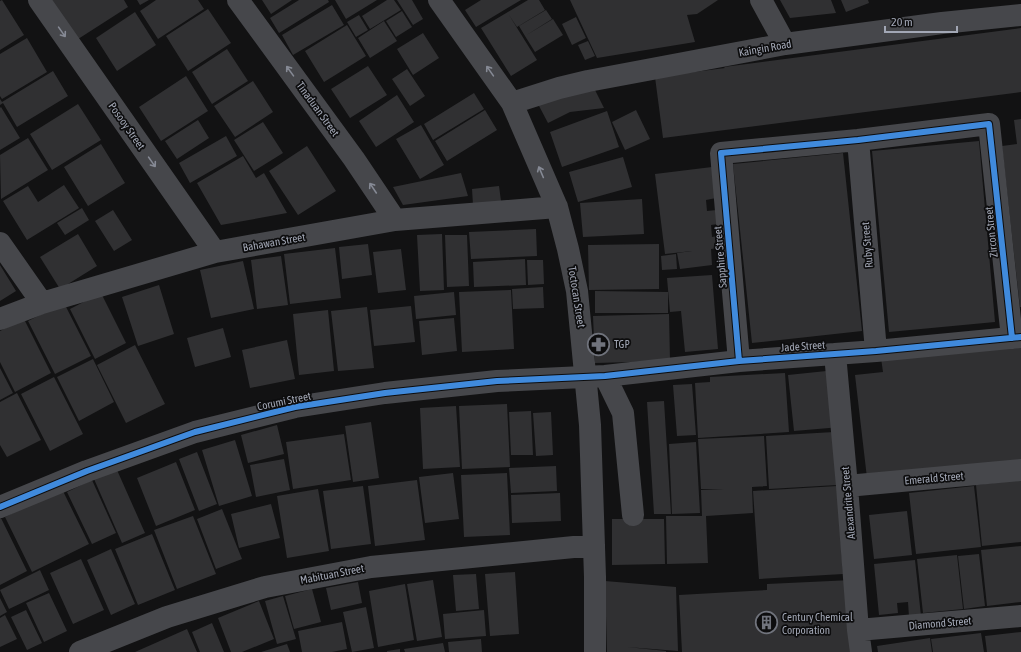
<svg xmlns="http://www.w3.org/2000/svg" width="1021" height="652" font-family="'Asap Condensed',sans-serif">
	<rect width="100%" height="100%" fill="#121213"/>
	<!-- building -->
	<path fill="#303032" d="M2,0L24,35L0,50V1Z
		M49,0H124L128,7L75,41Z
		M137,0H149L140,5Z
		M156,0H198L204,9L158,39L140,11Z
		M262,0H292L271,14Z
		M299,0H328L329,2L279,33L270,18Z
		M335,0H377L346,19Z
		M387,0H394L401,10L370,29L362,16Z
		M397,0H412L423,19L413,25Z
		M481,0H521L476,27L465,10Z
		M528,0H539L545,10L517,27L509,15L537,60L511,76L481,28Z
		M570,0H718L697,14L687,15L695,42L597,58Z
		M780,0H831L836,13L790,18Z
		M841,0H868L869,3L846,12Z
		M332,5L344,25L293,55L282,35Z
		M208,9L231,43L188,71L166,36Z
		M546,10L552,19L525,36L519,26Z
		M402,11L412,27L396,37L386,21Z
		M135,12L156,45L117,71L96,38Z
		M359,15L368,30L356,37L347,22Z
		M576,17L586,38L572,45L562,24Z
		M553,19L563,35L535,52L525,36Z
		M384,21L397,41L370,58L358,38Z
		M347,25L366,56L324,82L305,51Z
		M1021,28V92L663,138L655,77L725,68L724,67Z
		M423,33L439,58L413,75L397,49Z
		M27,38L47,72L2,99L0,96V54Z
		M588,41L595,56L585,60L578,45Z
		M227,49L248,81L212,104L192,72Z
		M368,66L387,95L350,118L331,89Z
		M407,69L425,96L410,106L392,79Z
		M53,71L68,96L17,127L3,103L0,105V99L2,102Z
		M186,76L208,111L161,141L139,107Z
		M253,81L273,112L235,137L214,106Z
		M594,88L604,108L570,112L548,123L538,104Z
		M474,93L484,109L433,140L424,124Z
		M397,95L414,122L376,147L359,121Z
		M78,104L101,140L52,170L30,134Z
		M1,107L20,138L0,150V108Z
		M485,110L497,130L447,161L435,141Z
		M636,110L650,139L625,150L612,122Z
		M607,111L619,147L562,167L550,132Z
		M1021,119V307H1020L1002,146L1017,144L1014,120Z
		M198,120L209,138L177,159L165,141Z
		M263,122L283,153L254,171L234,140Z
		M421,125L444,165L420,179L396,139Z
		M226,136L237,156L190,183L179,163Z
		M28,138L48,170L1,199L0,155Z
		M979,141L995,322L889,332L872,151Z
		M101,144L125,183L88,206L64,167Z
		M307,146L336,191L298,215L269,171Z
		M843,153L862,331L752,343L733,164Z
		M243,156L256,178L264,173L287,213L221,225L197,183Z
		M623,157L632,187L578,202L569,172Z
		M712,167L716,198L706,200L707,211L717,210L718,224L711,225L712,237L717,236L718,248L711,249L712,265L680,269L677,253L692,251L665,254L655,174Z
		M461,173L468,196L403,205L393,187Z
		M64,185L79,208L27,240L3,201L28,186L38,202Z
		M499,186L501,201L473,205L472,189Z
		M642,199L644,234L583,237L580,203Z
		M82,208L89,220L65,235L57,223Z
		M113,210L132,240L114,251L95,221Z
		M536,229L537,256L471,259L469,232Z
		M78,234L97,266L60,289L40,257Z
		M442,234L444,290L420,291L417,235Z
		M445,235H467L469,286L447,287Z
		M368,244L372,275L342,279L339,247Z
		M659,244V289L589,290L588,245Z
		M335,248L341,298L290,304L284,254Z
		M401,249L406,290L378,293L373,252Z
		M676,254L677,269L662,270L661,256Z
		M281,256L288,305L257,309L251,260Z
		M525,259L526,285L474,287L473,262Z
		M527,260H543L544,284L528,285Z
		M243,261L254,309L211,318L200,270Z
		M0,265L16,291L0,301Z
		M712,275L718,349L685,352L681,311L670,312L667,278Z
		M159,285L174,334L138,346L122,297Z
		M543,287L544,308L513,309L512,289Z
		M511,290L514,349L462,352L459,292Z
		M595,291L668,292V313H595Z
		M454,292L456,315L416,319L414,296Z
		M101,293L126,343L95,359L70,309Z
		M64,303L91,356L55,374L28,321Z
		M411,306L415,342L374,346L370,310Z
		M367,307L374,368L338,371L331,311Z
		M328,310L334,371L299,375L293,314Z
		M669,314L670,361L595,363L593,316Z
		M454,318L457,351L422,355L419,321Z
		M24,319L51,373L15,392L0,362V331Z
		M223,328L231,357L195,367L187,338Z
		M287,340L295,379L250,388L242,350Z
		M1021,344V461L867,478L855,375L883,372L881,358Z
		M135,345L165,404L126,423L97,365Z
		M93,359L114,402L79,421L57,377Z
		M0,368L13,393L0,400Z
		M836,370L841,427L794,431L788,375Z
		M785,373L789,432L698,438L695,383L710,382V377Z
		M54,377L83,434L50,451L21,394Z
		M692,384L696,435L677,436L673,385Z
		M17,393L41,440L7,457L0,445V402Z
		M664,401L671,514H654L647,402Z
		M507,404L510,467L462,469L459,406Z
		M456,406L460,467L423,469L420,408Z
		M531,411L533,455H511L509,412Z
		M551,412L553,455L536,456L533,413Z
		M371,422L379,478L353,482L345,426Z
		M277,425L284,454L248,463L241,435Z
		M834,432L837,485L769,489L766,436Z
		M344,434L351,480L293,489L286,442Z
		M764,436L767,486L752,487L753,513L706,516L708,563L667,564L666,516H702L701,490L724,489H701L698,439Z
		M235,440L252,496L219,506L202,450Z
		M696,442L700,513L672,514L669,444Z
		M197,452L217,504L199,511L179,459Z
		M284,459L290,490L256,497L250,465Z
		M176,462L195,510L156,526L137,478Z
		M556,466L557,491L511,493L509,468Z
		M117,470L145,533L122,543L94,479Z
		M453,473L459,519L425,523L419,477Z
		M507,473L510,535L464,537L461,475Z
		M92,480L116,533L92,544L67,492Z
		M417,480L425,540L375,546L368,486Z
		M1021,480V542L982,546L976,485Z
		M363,486L371,544L331,549L323,491Z
		M837,486L843,574L759,579L753,491Z
		M974,486L981,547L916,554L909,493Z
		M62,489L89,544L32,572L5,517Z
		M318,489L329,551L287,558L277,496Z
		M560,493L561,521L512,523L511,495Z
		M271,504L280,538L239,548L231,514Z
		M222,509L242,559L216,569L197,519Z
		M907,511L912,555L874,559L869,515Z
		M0,516L27,571L0,585Z
		M193,516L216,574L177,589L154,530Z
		M612,519H664L665,564L612,565Z
		M152,534L175,590L138,605L115,549Z
		M1021,546V602L987,606L981,550Z
		M111,549L135,604L111,615L87,560Z
		M979,554L985,606L964,609L958,556Z
		M957,555L963,609L923,613L917,559Z
		M81,559L104,610L73,624L50,573Z
		M915,560L921,616L909,617L908,602L897,603L898,613L879,615L874,564Z
		M40,570L49,590L9,609L0,590Z
		M515,572L519,634L490,636L485,574Z
		M476,574L479,609L456,611L453,575Z
		M433,580L442,637L417,641L407,584Z
		M852,580L855,652H682L679,595L767,590V584Z
		M605,581L676,587L678,651L627,647L666,651V652H607Z
		M358,582L362,603L331,610L326,588Z
		M405,584L414,640L378,647L369,591Z
		M312,589L321,622L294,629L285,596Z
		M49,593L67,631L44,642L26,603Z
		M283,596L296,639L277,644L265,601Z
		M0,598L7,612L0,616Z
		M259,601L274,639L242,652H231L218,618Z
		M366,607L374,648L352,652L343,612Z
		M26,610L42,643L27,650L11,617Z
		M484,610L486,636L445,639L443,614Z
		M5,615L17,639L0,647V618Z
		M342,622L347,649L332,652H302L298,631Z
		M212,623L224,652H200L192,632Z
		M187,629L197,652H135Z
		M1021,632V652H987L985,636Z
		M981,633L984,652H933L931,639Z
		M930,638L932,652H878L877,646Z
		M481,639L482,652H449L448,642Z
		M443,643L445,652H405L404,649Z
		M287,644L290,652H261Z
		M400,649V652H387V651Z"/>
	<g fill="none" stroke-linecap="round" stroke-linejoin="round">
		<!-- minor -->
		<path stroke="#46474b" stroke-width="22" d="M39,0L215,252
			M238,0L354,159L395,220
			M439,0L512,103L557,207L568,249L577,291L590,425L595,577V652
			M761,0L785,44
			M512,103L559,88L588,81L785,44L942,23L1021,15
			M858,140L876,351
			M0,243L42,303
			M0,319L42,303L215,252L395,220L557,207
			M835,354L847,486L858,630L861,652
			M739,361L721,153L858,140L989,124L1012,338
			M605,376L623,413L633,515
			M847,486L1021,470
			M0,507L87,471L195,432L295,407L385,393L497,381L605,376L739,361L876,351L1021,337
			M858,630L1021,616
			M80,652L167,617L265,587L371,567L594,545"/>
		<defs>
			<path id="cycleway" d="M739,361L721,153L858,140L989,124L1012,338
				M0,507L87,471L195,432L295,407L385,393L497,381L605,376L739,361L876,351L1021,337"/>
		</defs>
		<!-- cycleway casing -->
		<use href="#cycleway" stroke="#0d0d0e" stroke-width="8"/>
		<!-- cycleway -->
		<use href="#cycleway" stroke="#408adc" stroke-width="6"/>
	</g>
	<!-- one-way arrows -->
	<defs><path id="oneway-shaft" d="M-6 0H5M1.5-3L5.5 0L1.5 3" fill="none" stroke-width="1.6" stroke-linecap="round" stroke-linejoin="round"/></defs>
	<g stroke="#868a95">
		<use href="#oneway-shaft" transform="translate(62 32) rotate(55)"/>
		<use href="#oneway-shaft" transform="translate(290 71) rotate(-126)"/>
		<use href="#oneway-shaft" transform="translate(490 71) rotate(-125)"/>
		<use href="#oneway-shaft" transform="translate(152 162) rotate(55)"/>
		<use href="#oneway-shaft" transform="translate(541 172) rotate(-113)"/>
		<use href="#oneway-shaft" transform="translate(373 188) rotate(-124)"/>
	</g>
	<!-- icons -->
	<defs>
		<symbol id="pharmacy-ring" viewBox="-11 -11 22 22"><circle r="9.5" fill="#0d0d0e" stroke="#70737c" stroke-width="1.5"/><path d="M-2-6h4v4h4v4h-4v4h-4v-4h-4v-4h4Z" fill="#70737c"/></symbol>
		<symbol id="building-ring" viewBox="-11 -11 22 22"><circle r="9.5" fill="#0d0d0e" stroke="#70737c" stroke-width="1.5"/><path d="M-4-6H4V6H1V3H-1V6H-4ZM-2.5-4.3h1.7v1.8h-1.7ZM.8-4.3h1.7v1.8H.8ZM-2.5-1h1.7V.8h-1.7ZM.8-1h1.7V.8H.8Z" fill="#70737c"/></symbol>
	</defs>
	<g fill-rule="evenodd">
		<use href="#pharmacy-ring" x="586" y="332" width="25" height="25"/>
		<use href="#building-ring" x="754" y="610" width="25" height="25"/>
	</g>
	<g text-anchor="middle" stroke-width="3.5" stroke-linejoin="round" paint-order="stroke">
		<!-- street labels -->
		<g font-size="11" fill="#a2a7b5" stroke="#0d0d0e">
			<text transform="translate(765 48) rotate(-10)" y="4">Kaingin Road</text>
			<text transform="translate(318 109) rotate(54)" y="4">Tinaduan Street</text>
			<text transform="translate(127 126) rotate(55)" y="4">Posooy Street</text>
			<text transform="translate(991 232) rotate(-96)" y="4">Zircon Street</text>
			<text transform="translate(274 242) rotate(-10)" y="4">Bahawan Street</text>
			<text transform="translate(867 245) rotate(-95)" y="4">Ruby Street</text>
			<text transform="translate(720 257) rotate(-95)" y="4">Sapphire Street</text>
			<text transform="translate(577 297) rotate(81)" y="4">Toctocan Street</text>
			<text transform="translate(803 346) rotate(-4)" y="4">Jade Street</text>
			<text transform="translate(284 401) rotate(-12)" y="4">Corumi Street</text>
			<text transform="translate(934 478) rotate(-5)" y="4">Emerald Street</text>
			<text transform="translate(848 503) rotate(-95)" y="4">Alexandrite Street</text>
			<text transform="translate(332 574) rotate(-11)" y="4">Mabituan Street</text>
			<text transform="translate(940 623) rotate(-5)" y="4">Diamond Street</text>
		</g>
		<!-- poi labels -->
		<g font-size="11" fill="#a2a7b5" stroke="#0d0d0e" text-anchor="start">
			<text x="614" y="348">TGP</text>
			<text x="782" y="621">Century Chemical<tspan x="782" dy="13">Corporation</tspan></text>
		</g>
	</g>
	<!-- scale -->
	<path d="M885 26v6h72v-6" fill="none" stroke="#a2a7b5" stroke-width="2"/>
	<text x="891" y="26" font-size="12" fill="#a2a7b5" stroke="#0d0d0e" stroke-width="3" paint-order="stroke">20 m</text>
</svg>
